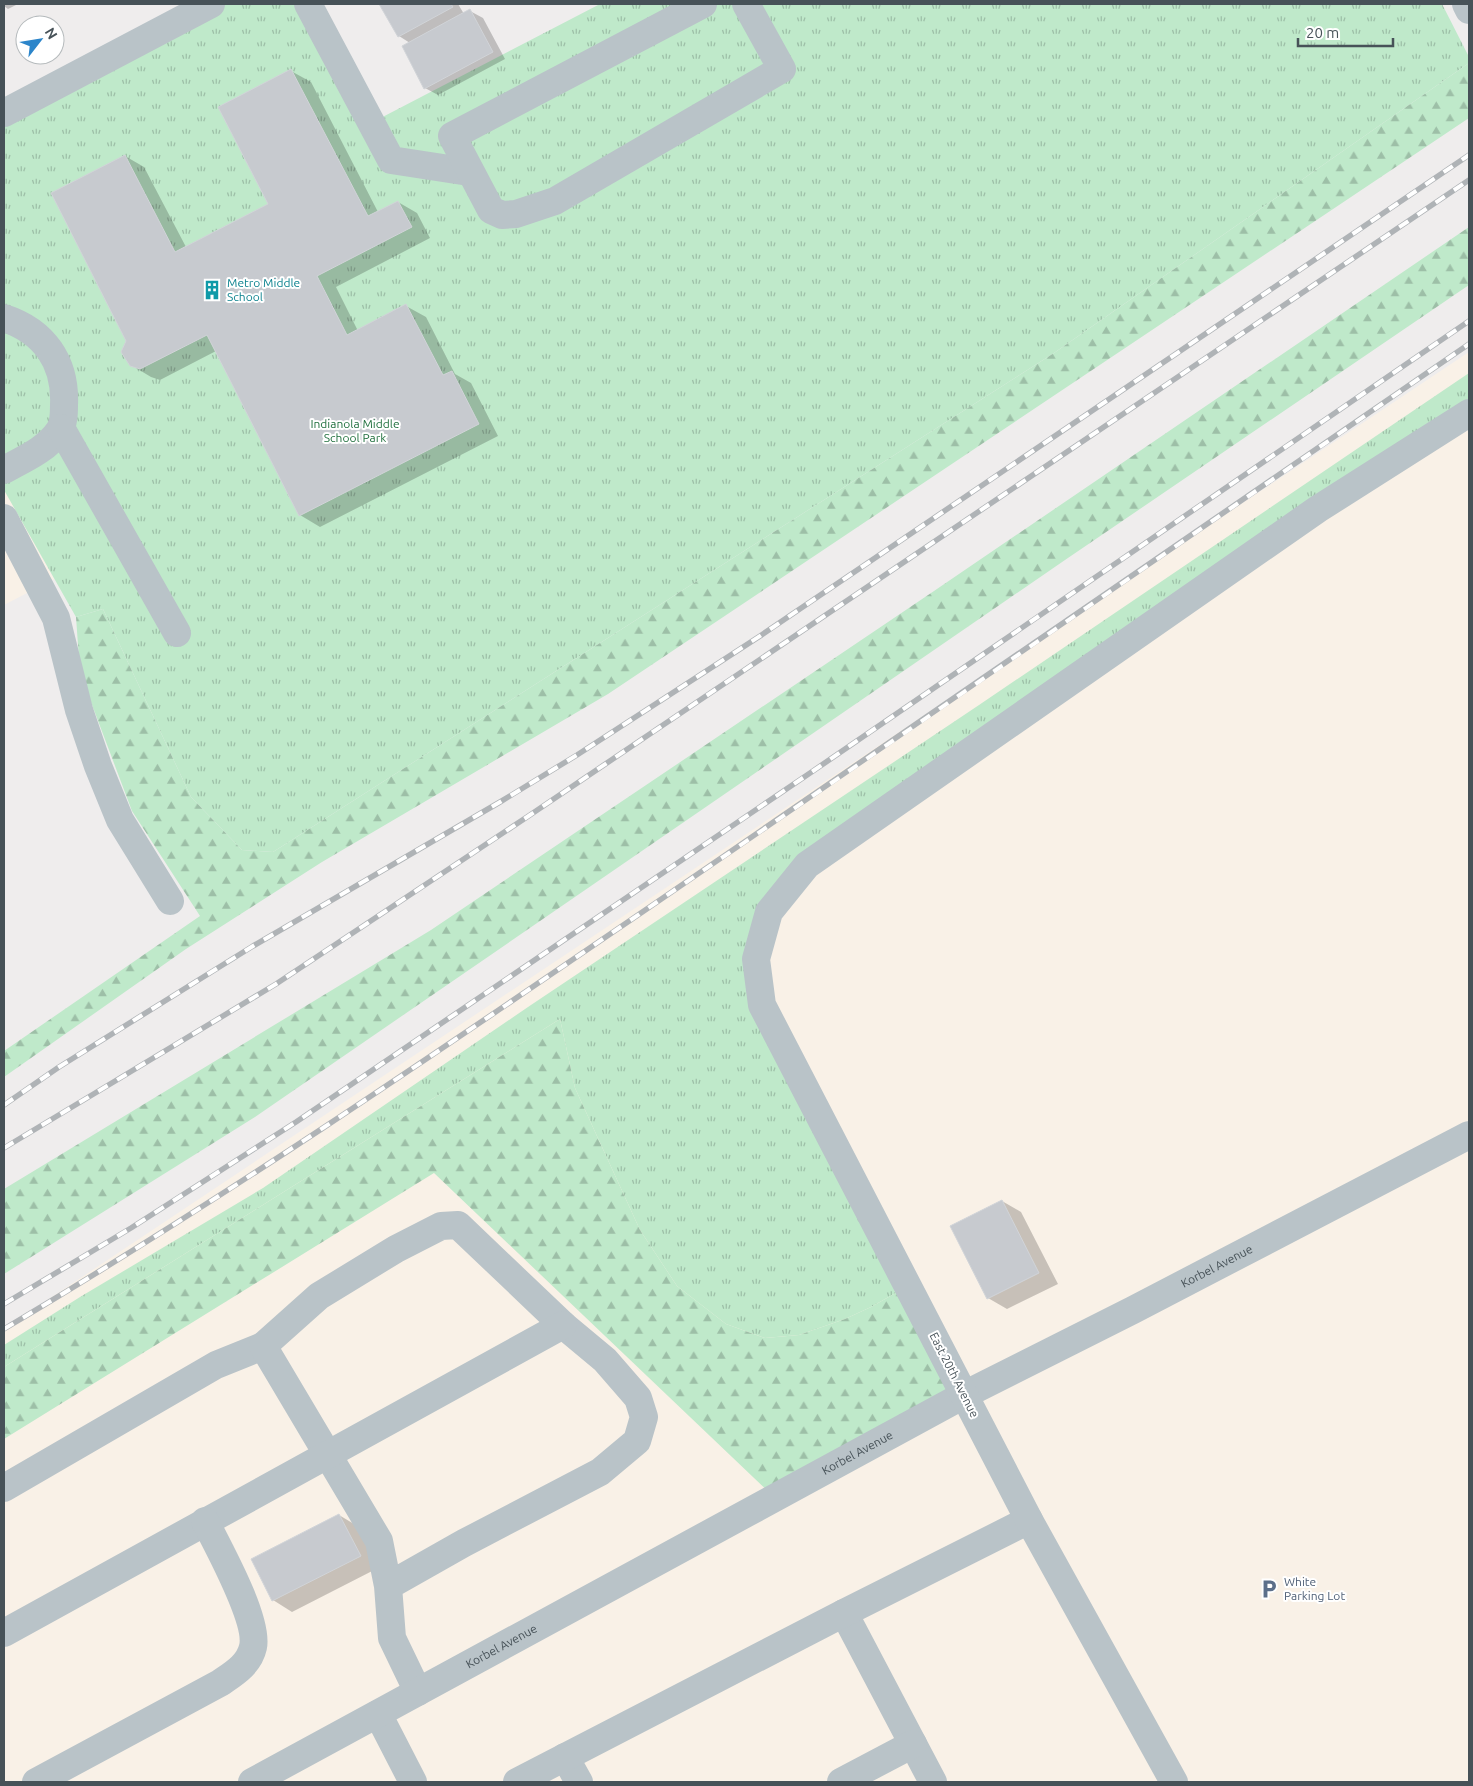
<svg xmlns="http://www.w3.org/2000/svg" width="1473" height="1786" font-family="Ubuntu,sans-serif">
	<defs>
		<pattern id="grass-tufts" width="24" height="20" patternUnits="userSpaceOnUse" patternTransform="scale(1.25)"><rect width="24" height="20" fill="#bfe9ca"/><path d="M3 7l-1-3M5 7V3M7 7l1-3M15 17l-1-3M17 17v-4M19 17l1-3" fill="none" stroke="#9dbfa7"/></pattern>
		<pattern id="forest-firs" width="22" height="20" patternUnits="userSpaceOnUse" patternTransform="scale(1.25)"><rect width="22" height="20" fill="#bfe9ca"/><path d="M5 1l3.5 6h-7zM16 11l3.5 6h-7z" fill="#9dbfa7"/></pattern>
	</defs>
	<rect width="100%" height="100%" fill="#efeded"/>
	<!-- commercial -->
	<path fill="#f9f1e7" d="M1469,352V1782H4V1329Z
		M4,489L54,579L4,605Z"/>
	<!-- grass -->
	<path fill="url(#grass-tufts)" d="M215,4H307L371,123L600,4H1442L1469,57V63L1054,353L273,852L242,850L191,797L103,609L76,617L4,490V116Z
		M1469,373V413L859,828L769,912L762,1005L908,1286L871,1307L845,1319L799,1335L765,1338L726,1324L677,1286L640,1230L575,1088L560,1019L4,1367V1345L80,1297L263,1188L528,1007L979,705Z"/>
	<!-- forest -->
	<path fill="url(#forest-firs)" d="M1469,63V118L608,694L322,862L186,949L4,1077V1051L200,916L132,811L80,673L76,617L103,609L191,797L242,850L273,852L1054,353Z
		M1469,227V285L1065,560L255,1117L4,1274V1189L431,930L934,591Z
		M560,1019L575,1088L640,1230L677,1286L726,1324L765,1338L799,1335L845,1319L871,1307L908,1286L964,1395L775,1498L434,1173L4,1439V1367Z"/>
	<!-- shadow -->
	<path fill="#0003" d="M4,4H18L8,9L4,6Z
		M380,4H458L464,14L470,11L483,18L505,59L438,95L425,88L410,43L399,36Z
		M291,71L311,82L378,212L398,202L417,213L430,238L336,287L358,331L406,306L426,317L455,374L471,383L498,436L320,527L300,515L216,351L160,380L151,377L131,365L128,341L125,156L144,167L186,247L269,204Z
		M1002,1201L1021,1212L1058,1284L1007,1309L988,1298Z
		M339,1515L359,1527L380,1567L292,1612L273,1600Z"/>
	<!-- building -->
	<path fill="#c7cacf" stroke="#d1d4d8" d="M379,4H451L453,7L398,37Z
		M470,9L493,52L424,89L402,46Z
		M291,69L368,216L398,201L412,227L317,276L347,335L406,304L443,375L452,371L479,424L299,516L207,335L140,369L130,366L121,352L126,341L51,193L125,155L175,252L268,204L218,107Z
		M1002,1200L1039,1273L987,1299L950,1226Z
		M339,1514L361,1556L272,1601L251,1559Z"/>
	<g fill="none" stroke-linecap="round" stroke-linejoin="round">
		<!-- minor -->
		<g stroke="#b9c3c8" stroke-width="28">
			<path d="M308,4L391,160L469,172"/>
			<path d="M703,4L452,136L491,210L502,215L516,214L555,201L782,69L746,4"/>
			<path d="M1466,4L1469,10"/>
			<path d="M4,113L211,4"/>
			<path d="M4,318C44,331 66,362 64,405C64,412 64,424 59,431C46,450 24,459 4,470"/>
			<path d="M61,428L177,633"/>
			<path d="M4,518L56,618L79,710L98,766L120,820L170,901"/>
			<path d="M4,1488L216,1365L263,1346"/>
			<path d="M388,1586L464,1543L600,1472L637,1441L644,1417L638,1398L605,1360L563,1325L458,1225L441,1226L396,1249L319,1296L263,1346L379,1541L388,1586L392,1638L418,1692"/>
			<path d="M844,1613L933,1782"/>
			<path d="M4,1633L563,1325"/>
			<path d="M378,1714L413,1782"/>
			<path d="M565,1757L579,1782"/>
			<path d="M36,1782L220,1683C233,1674 249,1665 253,1647C259,1620 218,1547 205,1521"/>
			<path id="s1" d="M252,1782L964,1395L1133,1310L1469,1135"/>
			<path d="M517,1782L844,1613L1029,1520"/>
			<path d="M841,1782L913,1744"/>
			<path d="M1174,1782L1029,1520L762,1005L756,959L769,912L807,865L1318,509L1469,413"/>
		</g>
		<defs>
			<path id="rail" d="M4,1105L59,1067L253,946L500,802L577,755L763,634L1469,155
				M4,1148L276,984L530,815L1469,180
				M4,1304L131,1228L296,1122L813,771L1469,321
				M4,1329C228,1196 442,1049 657,902C929,717 1199,530 1469,344"/>
		</defs>
		<!-- rail casing -->
		<use href="#rail" stroke="#afb3b6" stroke-width="5.5"/>
		<!-- rail -->
		<use href="#rail" stroke="#fff" stroke-width="4" stroke-dasharray="11" stroke-linecap="butt"/>
	</g>
	<!-- icons -->
	<defs>
		<symbol id="building-bare" viewBox="-9 -9 18 18"><path d="M-4-6H4V6H1V3H-1V6H-4ZM-2.5-4.3h1.7v1.8h-1.7ZM.8-4.3h1.7v1.8H.8ZM-2.5-1h1.7V.8h-1.7ZM.8-1h1.7V.8H.8Z" fill="#0f9aa8" stroke="#fff" stroke-width="2.5" paint-order="stroke"/></symbol>
		<symbol id="parking-bare" viewBox="-9 -9 18 18"><path d="M-3.5-5.5H1a3.5 3.5 0 0 1 0 7H-1V5.5H-3.5ZM-1-3.4V-.6H.8a1.4 1.4 0 0 0 0-2.8Z" fill="#5c6f8a" stroke="#fff" stroke-width="2.5" paint-order="stroke"/></symbol>
	</defs>
	<g fill-rule="evenodd">
		<use href="#building-bare" x="198" y="276" width="28" height="28"/>
		<use href="#parking-bare" x="1255" y="1575" width="28" height="28"/>
	</g>
	<g text-anchor="middle" stroke-width="4" stroke-linejoin="round" paint-order="stroke">
		<!-- culture labels -->
		<g font-size="12" fill="#0d838f" stroke="#fff" text-anchor="start">
			<text x="227" y="287">Metro Middle<tspan x="227" dy="14">School</tspan></text>
		</g>
		<!-- park labels -->
		<g font-size="12" fill="#20703e" stroke="#fff">
			<text x="355" y="428">Indianola Middle<tspan x="355" dy="14">School Park</tspan></text>
		</g>
		<!-- street labels -->
		<g font-size="12" fill="#475258" stroke="#fff">
			<text dy="4" stroke="none"><textPath href="#s1" startOffset="1094">Korbel Avenue</textPath></text>
			<text transform="translate(954 1375) rotate(63)" y="4">East 20th Avenue</text>
			<text dy="4" stroke="none"><textPath href="#s1" startOffset="689">Korbel Avenue</textPath></text>
			<text dy="4" stroke="none"><textPath href="#s1" startOffset="284">Korbel Avenue</textPath></text>
		</g>
		<!-- service labels -->
		<g font-size="12" fill="#4e5e75" stroke="#fff" text-anchor="start">
			<text x="1284" y="1586">White<tspan x="1284" dy="14">Parking Lot</tspan></text>
		</g>
	</g>
	<!-- border -->
	<rect width="1473" height="1786" fill="none" stroke="#475258" stroke-width="10"/>
	<!-- north arrow -->
	<g transform="translate(40 40) rotate(59)"><circle r="24" fill="#ffffff" stroke="#b5babc"/>
	<path d="M0-4L9 19L0 12L-9 19Z" fill="#2c85ca"/>
	<text y="-8" font-size="14" font-weight="bold" text-anchor="middle" fill="#475258">N</text>
	</g>
	<!-- scale -->
	<path d="M1298 38v8h95v-8" fill="none" stroke="#475258" stroke-width="2.5"/>
	<text x="1306" y="38" font-size="15" fill="#475258" stroke="#ffffff" stroke-width="4" paint-order="stroke">20 m</text>
</svg>
